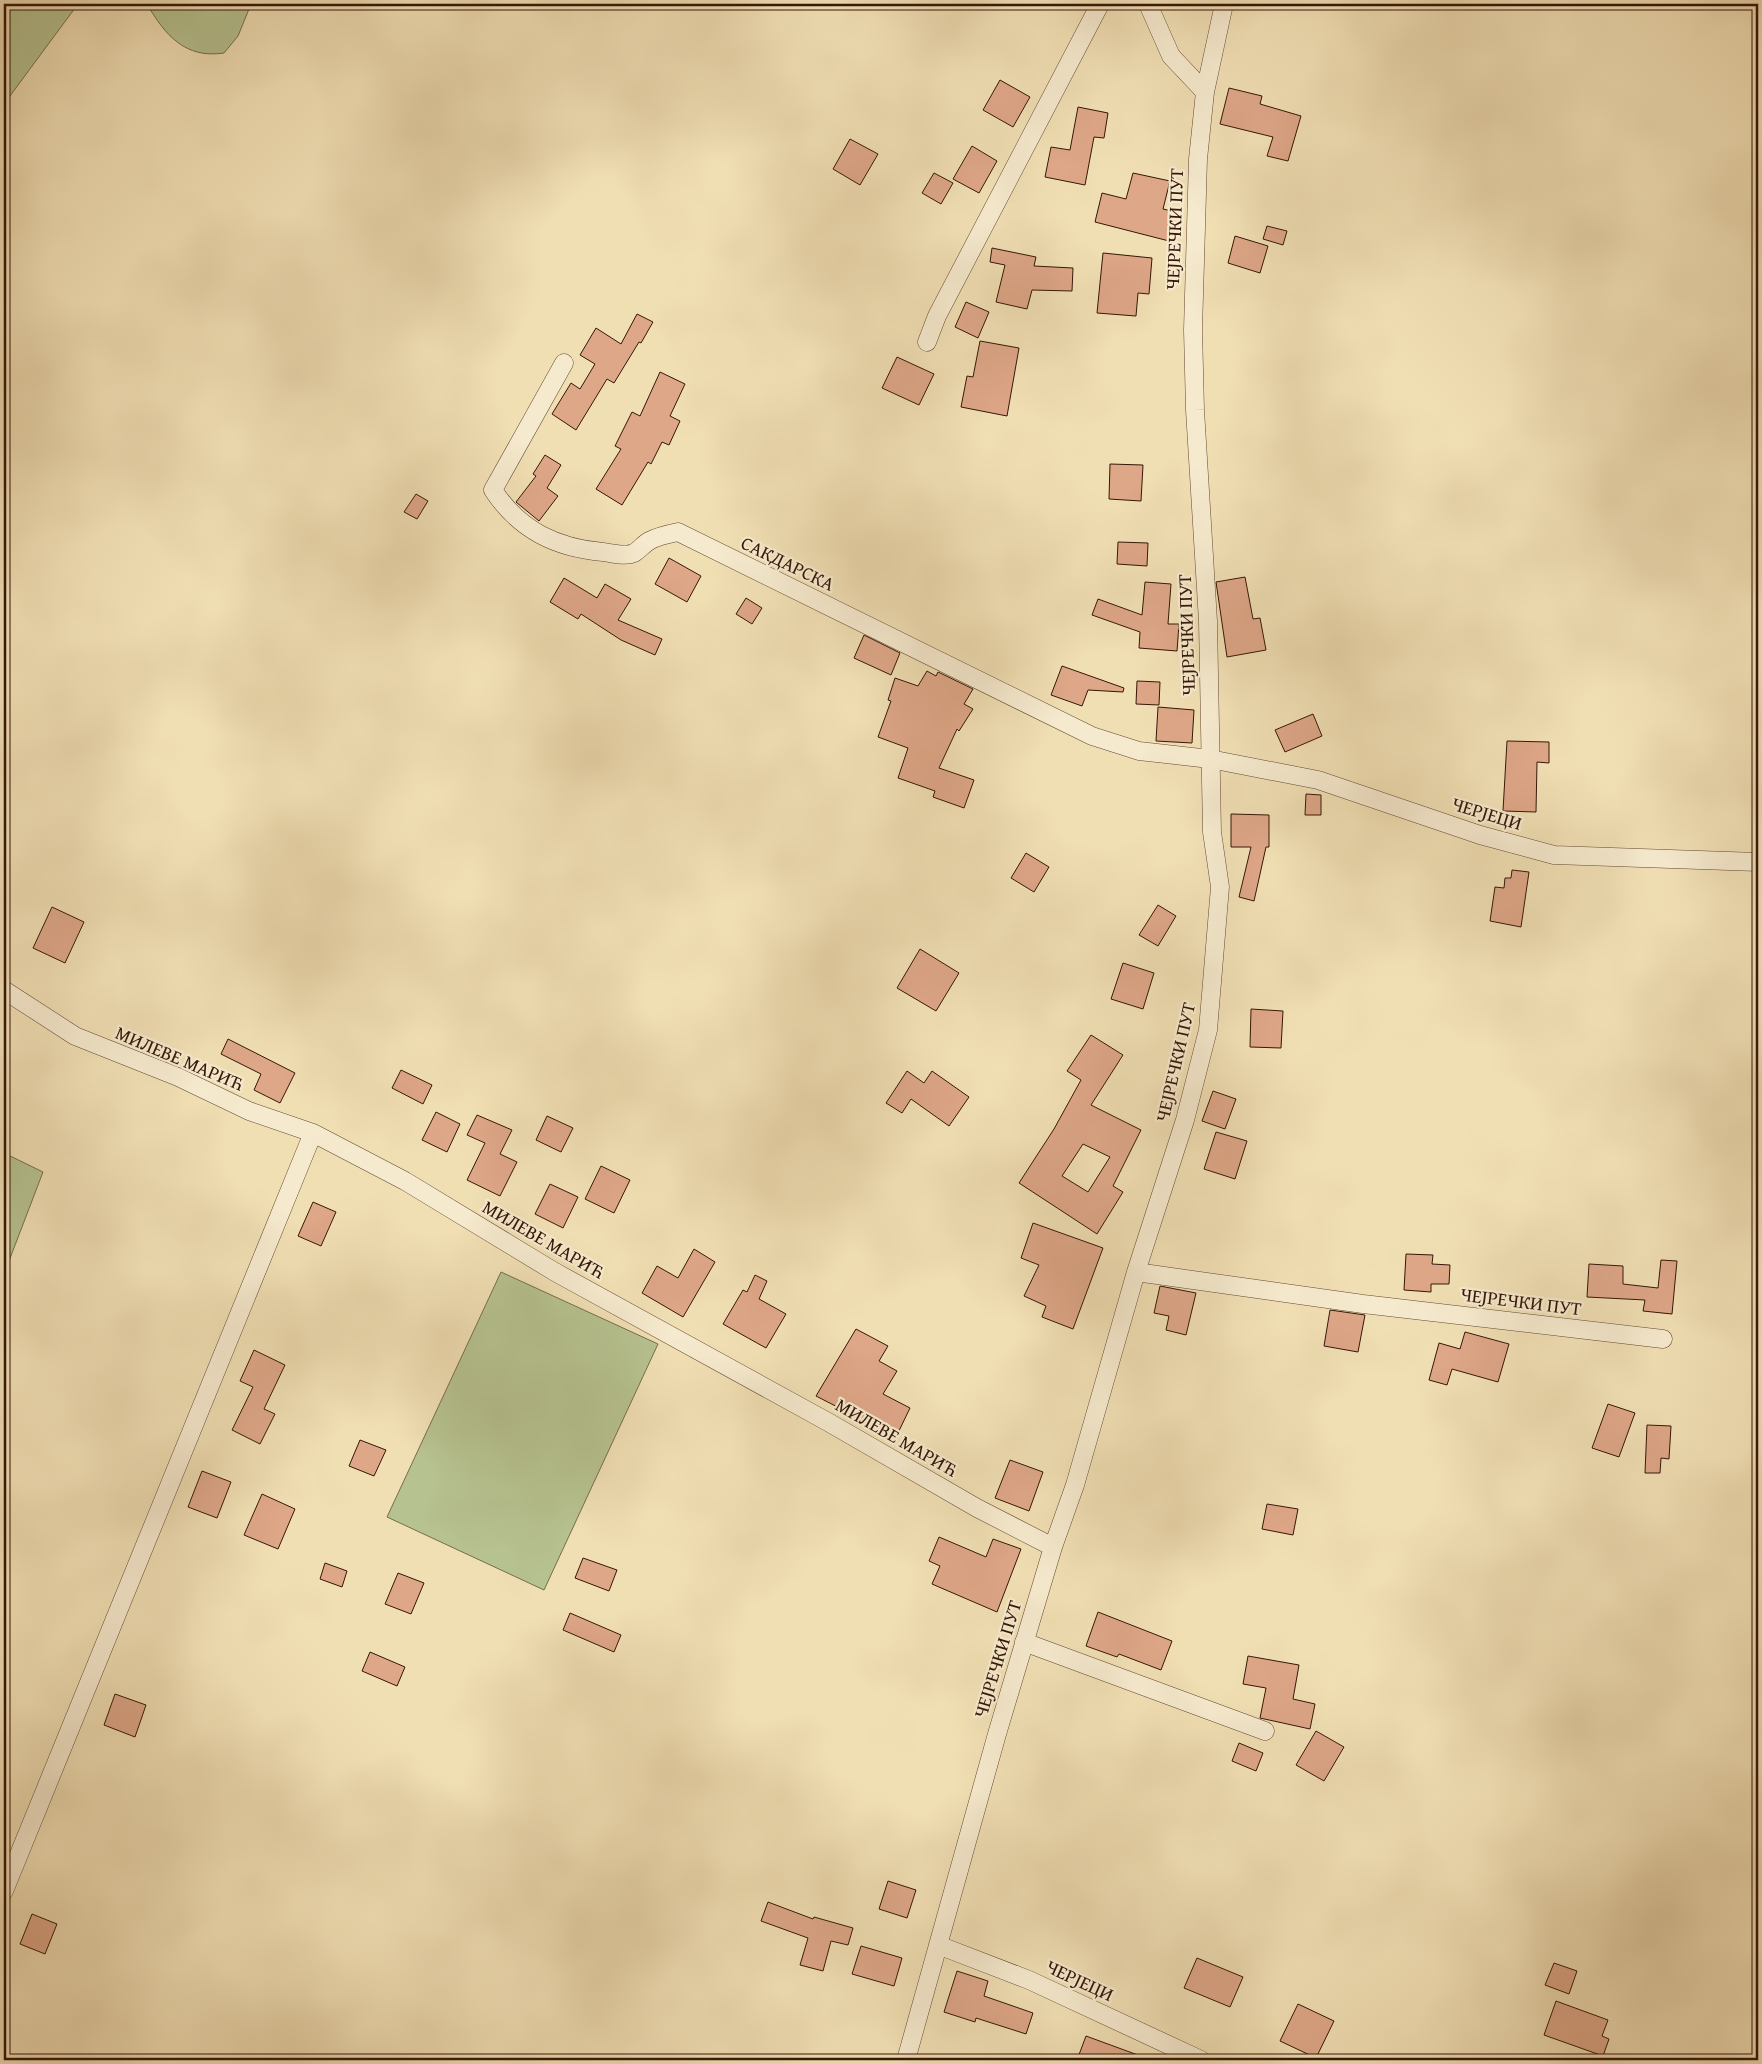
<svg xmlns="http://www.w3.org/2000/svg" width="1762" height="2064" font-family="'Gentium Book Plus',serif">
	<rect width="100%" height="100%" fill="#f1dfb4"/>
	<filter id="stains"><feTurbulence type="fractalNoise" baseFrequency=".004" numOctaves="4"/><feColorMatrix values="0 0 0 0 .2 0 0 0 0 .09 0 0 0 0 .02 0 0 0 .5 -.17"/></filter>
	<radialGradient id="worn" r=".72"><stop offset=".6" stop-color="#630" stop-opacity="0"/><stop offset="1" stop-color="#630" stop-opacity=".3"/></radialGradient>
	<!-- green -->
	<path fill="#b6c290" stroke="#766c4c" d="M4,4H78L4,104Z
		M147,4H251L238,36L224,53C185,59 165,35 147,4Z
		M4,1153L43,1172L4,1274Z
		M501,1272L658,1344L544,1590L387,1517Z"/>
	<!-- building -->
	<path fill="#dea788" stroke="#351607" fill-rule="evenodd" d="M1000,80L1030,97L1013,127L983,110Z
		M1229,88L1262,96L1260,104L1301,116L1288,161L1267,156L1273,137L1220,124Z
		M1078,107L1108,113L1104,138L1094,137L1085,185L1045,177L1051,147L1070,150Z
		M850,139L878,154L860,185L833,169Z
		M972,146L997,161L979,193L953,179Z
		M934,173L953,183L941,204L922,193Z
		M1133,173L1170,181L1163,209L1176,212L1169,241L1095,222L1102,193L1126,199Z
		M1267,226L1287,231L1283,245L1263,239Z
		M1235,236L1268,246L1260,273L1228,263Z
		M992,248L1036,257L1034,266L1073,268L1072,291L1032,290L1027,309L996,302L1005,265L990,262Z
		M1103,253L1152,258L1149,294L1138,293L1136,316L1097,313Z
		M966,302L989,312L978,338L955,327Z
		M637,314L653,322L641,343L639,342L614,383L607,379L576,430L552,414L571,383L580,389L595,364L580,355L596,328L621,344Z
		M980,341L1019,348L1007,416L961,407L967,376L973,377Z
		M897,357L934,374L919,405L882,388Z
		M660,372L685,384L670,416L680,421L669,445L662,442L651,464L648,462L622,505L596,489L621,449L615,446L632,412L640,416Z
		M545,455L561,465L547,488L558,496L539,521L516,502L536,476L533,474Z
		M1110,464L1143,465L1141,501L1109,499Z
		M416,494L428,501L417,519L404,512Z
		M1118,542L1148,543L1147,566L1117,564Z
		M669,558L701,576L687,602L655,584Z
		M1245,577L1253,619L1260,618L1266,650L1227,657L1216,582Z
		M564,578L597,598L605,584L631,599L618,620L662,639L655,655L621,640L581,614L578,619L550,602Z
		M1145,582L1171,584L1168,624H1179L1177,651L1139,648L1140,632L1092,615L1098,599L1142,615Z
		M746,598L762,608L752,624L736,614Z
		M864,635L900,653L891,675L854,658Z
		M1062,666L1124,688L1123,692L1088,690L1082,706L1051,695Z
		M927,671L936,676L938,672L973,689L964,704L973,709L959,731L957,729L939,768L974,780L964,808L933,797L935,791L898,778L908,748L878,737L891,701L888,700L895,678L918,686Z
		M1137,681L1160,682L1159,705L1136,704Z
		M1158,707L1194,710L1192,743L1156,741Z
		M1313,714L1322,736L1285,752L1275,730Z
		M1507,741L1549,742V763L1537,762L1536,812L1503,811Z
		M1306,794L1321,795V815H1305Z
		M1231,814L1269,815V847H1266L1254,901L1239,897L1251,847H1231Z
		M1026,853L1049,867L1034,892L1011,878Z
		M1512,870L1529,872L1521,927L1490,921L1495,887L1504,888L1505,878H1511Z
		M1158,905L1176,916L1158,946L1139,935Z
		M52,907L84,922L65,963L33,948Z
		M920,949L959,973L936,1011L897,988Z
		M1123,963L1154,973L1143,1009L1111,999Z
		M1251,1009L1283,1011L1281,1048L1250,1047Z
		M1091,1035L1123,1055L1091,1105L1141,1130L1113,1186L1123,1192L1097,1234L1019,1183L1054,1129L1081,1080L1067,1071ZM1083,1144L1110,1157L1088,1192L1062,1176Z
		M228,1039L295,1073L280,1103L254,1090L261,1074L221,1054Z
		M401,1070L432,1085L423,1104L392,1088Z
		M907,1071L924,1083L932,1071L969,1097L949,1126L911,1099L902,1113L886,1103Z
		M1213,1091L1236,1099L1225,1129L1202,1121Z
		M436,1112L460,1124L447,1152L422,1140Z
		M477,1115L512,1130L500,1154L517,1162L500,1196L467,1180L485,1143L467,1135Z
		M547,1116L573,1128L561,1152L536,1140Z
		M1216,1132L1247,1141L1235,1179L1204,1169Z
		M601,1166L630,1180L614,1213L585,1199Z
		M550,1184L578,1197L563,1228L535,1214Z
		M313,1202L336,1212L321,1246L298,1236Z
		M1033,1223L1103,1248L1073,1329L1042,1317L1046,1306L1024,1296L1039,1265L1021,1258Z
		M694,1249L715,1262L683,1317L642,1293L657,1266L678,1278Z
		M1406,1254L1433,1255L1432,1264L1450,1265L1449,1284H1431V1292L1404,1290Z
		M1661,1260L1677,1261L1672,1314L1643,1311L1645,1300L1587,1297L1589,1264L1623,1266V1284L1658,1288Z
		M755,1275L767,1281L759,1299L786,1314L766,1348L723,1324L743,1290L747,1292Z
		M1160,1286L1196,1293L1186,1335L1166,1330L1169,1316L1154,1313Z
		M1330,1310L1365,1315L1358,1352L1324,1346Z
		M856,1329L888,1346L879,1361L897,1371L883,1394L910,1408L896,1437L816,1396Z
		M1465,1332L1509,1344L1498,1382L1452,1369L1447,1385L1429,1380L1439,1343L1460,1349Z
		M254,1350L285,1365L264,1409L275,1414L260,1444L232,1430L253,1387L240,1381Z
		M1608,1404L1635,1413L1619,1457L1592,1448Z
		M1647,1425L1671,1426L1669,1459L1661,1458L1660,1473H1645Z
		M360,1440L386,1450L374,1476L349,1466Z
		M1010,1460L1043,1472L1029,1511L995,1498Z
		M202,1471L231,1482L217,1518L188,1507Z
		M262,1494L295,1509L278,1549L244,1535Z
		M1267,1504L1298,1509L1293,1535L1262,1529Z
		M939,1537L986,1557L993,1539L1021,1549L997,1612L932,1584L940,1566L929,1561Z
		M583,1558L617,1570L609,1591L575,1578Z
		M325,1563L347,1571L342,1587L320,1579Z
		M398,1573L424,1583L411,1614L385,1604Z
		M1098,1612L1172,1641L1161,1670L1119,1654L1117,1657L1086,1646Z
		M570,1613L621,1635L614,1652L563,1630Z
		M370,1652L405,1667L397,1686L362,1671Z
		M1248,1656L1299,1665L1293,1699L1315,1704L1310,1729L1260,1718L1266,1688L1243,1684Z
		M115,1694L146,1705L135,1737L104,1725Z
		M1316,1731L1344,1747L1324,1781L1296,1765Z
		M1239,1743L1263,1753L1256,1771L1232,1761Z
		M888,1881L916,1890L907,1918L879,1909Z
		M768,1902L813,1919L814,1917L853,1928L848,1945L831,1941L823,1971L800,1965L808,1938L761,1921Z
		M32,1914L57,1924L45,1954L20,1944Z
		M861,1946L902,1958L894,1986L852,1974Z
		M1197,1958L1243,1977L1230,2007L1184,1988Z
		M1554,1963L1577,1971L1569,1994L1545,1985Z
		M957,1971L988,1981L984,1996L1033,2013L1026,2034L976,2018L975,2022L944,2012Z
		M1556,2001L1608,2020L1602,2036L1609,2039L1603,2056L1544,2035Z
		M1298,2004L1334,2021L1316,2058L1280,2041Z
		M1086,2036L1146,2058V2060H1077Z"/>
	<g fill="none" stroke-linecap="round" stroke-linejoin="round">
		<defs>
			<path id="minor" d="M1205,92L1224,4
				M927,342L937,316L1100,4
				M564,363L493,490C520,531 557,548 603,552C612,553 625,557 634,553C639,550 644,544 649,541C658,536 668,534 678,532L1092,736L1139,751L1210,759L1318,780L1480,835L1554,855L1758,862
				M4,990L75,1036L178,1077L249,1111L313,1133L405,1181L555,1272L828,1422L977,1508L1053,1547
				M1136,1272L1363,1304L1663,1339
				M1024,1642L1265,1731
				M4,1891L313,1133
				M938,1945L1029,1980L1201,2060
				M906,2060L997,1734L1053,1547L1075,1485L1136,1272L1185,1120L1208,1030L1220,887L1212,832L1208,621L1195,410L1193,330L1198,159L1205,92L1171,56L1148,4"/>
		</defs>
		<!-- minor casing -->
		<use href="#minor" stroke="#644832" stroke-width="19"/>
		<!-- minor -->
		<use href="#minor" stroke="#f6eace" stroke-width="18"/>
	</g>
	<g text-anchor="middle" stroke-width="4.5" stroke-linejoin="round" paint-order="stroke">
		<!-- street labels -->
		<g font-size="19" fill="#351607" stroke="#f6eace">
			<text transform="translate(1174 229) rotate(-88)" y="7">ЧЕЈРЕЧКИ ПУТ</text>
			<text transform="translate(788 563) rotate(26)" y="7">САКДАРСКА</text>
			<text transform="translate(1186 635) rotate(-92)" y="7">ЧЕЈРЕЧКИ ПУТ</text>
			<text transform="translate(1487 813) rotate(17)" y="7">ЧЕРЈЕЦИ</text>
			<text transform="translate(180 1058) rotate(23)" y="7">МИЛЕВЕ МAРИЋ</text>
			<text transform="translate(1175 1062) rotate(-77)" y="7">ЧЕЈРЕЧКИ ПУТ</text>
			<text transform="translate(544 1239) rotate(30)" y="7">МИЛЕВЕ МAРИЋ</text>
			<text transform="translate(1521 1301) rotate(7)" y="7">ЧЕЈРЕЧКИ ПУТ</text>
			<text transform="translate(897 1437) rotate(30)" y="7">МИЛЕВЕ МAРИЋ</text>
			<text transform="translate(997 1659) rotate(-73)" y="7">ЧЕЈРЕЧКИ ПУТ</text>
			<text transform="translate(1080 1980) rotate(25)" y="7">ЧЕРЈЕЦИ</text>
		</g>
	</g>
	<!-- margin -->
	<rect width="1762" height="2064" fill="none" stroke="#f1dfb4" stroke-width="20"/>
	<rect x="5" y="5" width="1752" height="2054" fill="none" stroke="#351607" stroke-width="2.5"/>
	<rect x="10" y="10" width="1742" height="2044" fill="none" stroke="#351607"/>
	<rect width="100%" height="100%" filter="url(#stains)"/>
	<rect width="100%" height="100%" fill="url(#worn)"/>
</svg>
